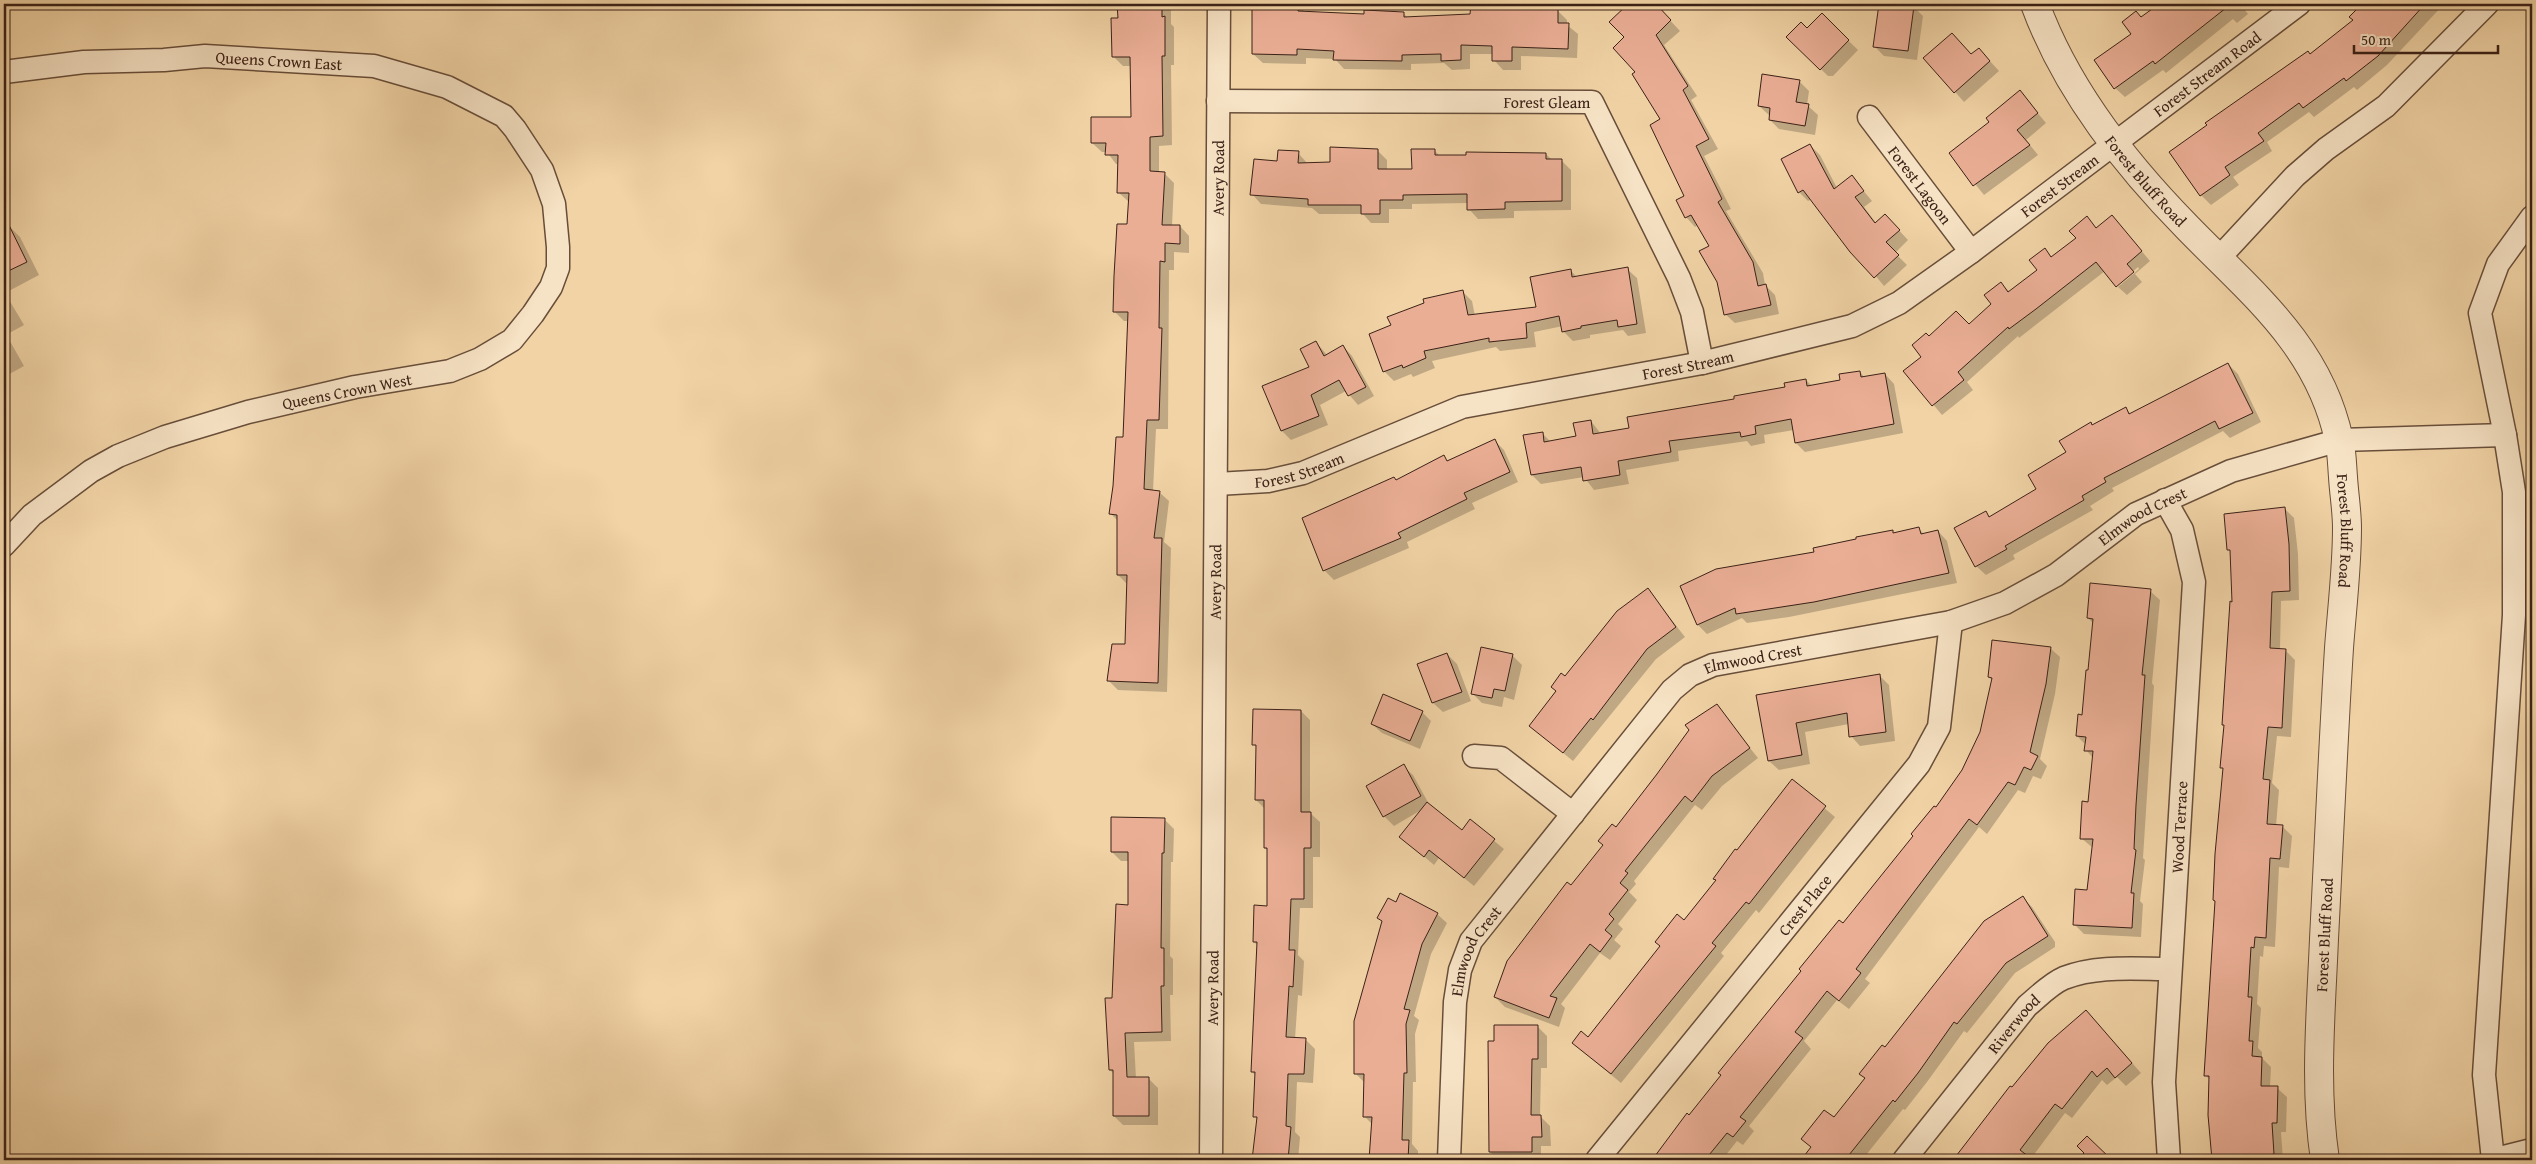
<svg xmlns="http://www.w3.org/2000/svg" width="2536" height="1164" font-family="'Gentium Book Plus',serif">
	<rect width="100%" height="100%" fill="#f1d3a5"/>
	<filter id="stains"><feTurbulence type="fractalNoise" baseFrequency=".004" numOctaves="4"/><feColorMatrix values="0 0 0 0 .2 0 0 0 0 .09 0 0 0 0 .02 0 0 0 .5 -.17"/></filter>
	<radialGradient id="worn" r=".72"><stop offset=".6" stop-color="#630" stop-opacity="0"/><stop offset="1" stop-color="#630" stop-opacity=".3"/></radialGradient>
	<!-- shadow -->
	<path fill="#0003" d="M1119,4H1171V24L1174,27V65H1171L1172,145L1159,146V173H1164L1174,183L1172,226H1180L1189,236V253L1174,252V270H1169L1168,429H1156L1153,491L1159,492L1169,501L1164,542L1171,548L1167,692L1118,690L1108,680L1126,646L1128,585L1118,575V521L1110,513L1125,438L1129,321H1124L1114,311L1128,225L1129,202L1118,192L1119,164H1116L1107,152H1102L1092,143L1132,119V66H1123L1113,56Z
		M1254,4H1297L1306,13L1365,15L1403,13L1408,18L1472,15V4H1496L1502,11H1558L1567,20V25L1578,34L1577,58L1521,56V70H1503L1494,60V54H1470V69L1452,70L1444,63L1411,64V70L1344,69L1335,59L1306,58V64L1263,63L1253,54Z
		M1630,4H1655L1680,31L1664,45L1697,96L1691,100L1718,149L1704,156L1731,209L1726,211L1763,273L1765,285L1775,295L1779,314L1735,323L1725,314L1710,246L1698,225L1695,227L1686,217V197L1662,119L1637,72L1626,38L1611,22Z
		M1880,4L1914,7L1923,16L1917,60L1884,56L1874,46Z
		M2164,4H2250L2244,9L2248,14L2237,23L2233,19L2166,73L2163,70L2125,97L2115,88L2133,34L2136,12L2142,18Z
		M2363,4H2444L2387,65L2357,90L2354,87L2314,117L2309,112L2267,142L2272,151L2233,177L2239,185L2211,205L2201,195L2171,152L2311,55L2354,20L2351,17Z
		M1822,15L1858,50L1833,76H1828L1788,37L1807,30Z
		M1979,49L1999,71L1964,102L1925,58L1972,56Z
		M1799,81L1809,91L1807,105L1818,115L1815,135L1779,129L1770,120V116L1759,106Z
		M2020,92L2046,123L2026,140L2038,155L1984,195L1950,153L1991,122Z
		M1810,145L1820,155L1837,188L1852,177L1872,201L1864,207L1876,223L1894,225L1908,240L1895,253L1907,265L1884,286L1812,199L1808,201L1799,192Z
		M1377,150L1387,160V171H1413L1434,150L1441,157L1546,154L1552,160H1561L1571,170V210L1514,211V218L1478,219L1469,209L1468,203L1412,204V209H1389V223H1371L1363,214H1319L1312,208L1261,204L1252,194L1278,162L1298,153L1308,164H1331Z
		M2112,216L2150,261L2135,274L2142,282L2127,295L2118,287L2139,269L2138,267L2117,285L2105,271L2019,338L2018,336L1967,382L1973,390L1942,415L1905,371L1923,357L1929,338L1969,326L1992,304L2001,284L2010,292L2039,271L2045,250L2053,258L2078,239L2087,218L2097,229Z
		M7,224L20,237L39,275L5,293L24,325L4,336L11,343L24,366L4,377V225Z
		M1627,269L1637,278L1646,333L1628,336L1623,330L1590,335V338L1573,341L1563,331V326L1534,332L1536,347L1500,351L1496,347L1432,361L1435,368L1413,377L1411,374L1394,381L1384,371L1463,292L1472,301L1475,316L1537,308L1570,270L1577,277Z
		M1316,342L1327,355L1343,346L1352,356L1374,396L1358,405L1346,391L1320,405L1328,425L1291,440L1282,431L1264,387L1311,367Z
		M2228,364L2238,374L2261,422L2230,438L2223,431L2112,488L2114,491L2090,506L2093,510L2013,555L2015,559L1986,575L1976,566L1986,512L1990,517L2038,489L2090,423L2093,426L2126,409L2131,414Z
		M1860,372L1865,378L1885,374L1894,384L1903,433L1805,452L1796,443L1794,430L1764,435L1765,443L1751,446L1747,441L1678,451L1679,461L1626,470L1629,484L1594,490L1584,477L1541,484L1532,475L1542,433L1551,442L1577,437L1591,421L1601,434L1631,429L1786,388L1806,380L1812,386L1842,381Z
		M1495,441L1504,450L1518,482L1472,503L1475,509L1407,542L1409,548L1334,580L1324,570L1444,457L1448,462Z
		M2285,509L2294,518L2298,554L2299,600L2281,601L2280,650H2285L2295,660L2291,737L2277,736L2272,783L2279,790L2276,826H2282L2292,836L2289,868L2279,867L2275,947L2264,946L2263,957L2260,956L2257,1004L2261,1008L2258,1048L2262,1052V1058L2271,1067L2270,1087L2277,1088L2287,1097L2286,1132H2281L2283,1160H2213L2209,1115L2210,1080L2205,1075L2224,770L2222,767L2225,726L2223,724L2234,603L2231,552L2228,549Z
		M1918,528L1925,535L1938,531L1947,541L1957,583L1789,617L1747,623L1742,618L1707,634L1698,625L1815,553L1892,532L1895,534Z
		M1648,590L1685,637L1656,659L1573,761L1530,726L1565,678Z
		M2150,591L2160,600L2152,683L2154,686L2143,858L2145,860L2140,901L2143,904L2141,937L2084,934L2074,924L2088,892L2093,848L2081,838L2089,803L2093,758L2086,750V745L2077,736L2083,716L2090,671L2094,624L2088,618Z
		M2050,648L2060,657L2055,694L2040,759L2047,766L2041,779L2033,776L2025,793L2018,790L1987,834L1979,827L1865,979L1870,983L1849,1009L1837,1000L1804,1041L1811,1049L1749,1126L1754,1131L1743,1145L1737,1141L1722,1160H1652L1687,1114L1689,1116L1936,809L1963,771L1981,733L1993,681L1989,677Z
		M1447,654L1457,664L1471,701L1443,712L1433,703L1419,665Z
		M1512,655L1522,665L1514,700L1504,697L1502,707L1482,703L1473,694Z
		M1879,675L1889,685L1895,741L1860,746L1851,736L1849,724L1805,732L1810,764L1779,770L1769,761L1757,696Z
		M1716,706L1758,758L1722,786L1702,810L1695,805L1634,881L1636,884L1629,892L1637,900L1618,924L1623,929L1614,940L1621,946L1610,960L1600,953L1561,1004L1565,1008L1559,1027L1505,1007L1495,997L1571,887Z
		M1301,711L1310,720V813L1320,822V857H1313V908H1300L1298,955L1304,961L1302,996L1298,995L1295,1039H1305L1315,1049L1313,1083L1297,1082L1295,1132L1300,1137L1298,1160H1254L1258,1120L1255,1116L1256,1076L1252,1072L1258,946L1254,942L1268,907V851L1265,848V809L1256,800L1257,748L1254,744Z
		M1422,712L1431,721L1420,749L1382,733L1372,724Z
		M1403,766L1413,775L1430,806L1462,832L1470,821L1504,849L1474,886L1439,858L1434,865L1401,837L1423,809L1394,826L1384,816Z
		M1792,781L1835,817L1759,913L1756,910L1721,953L1724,956L1621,1083L1573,1043L1588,1039L1717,880Z
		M1164,819L1174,829L1173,862H1171L1170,956L1173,959V995H1170L1171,1041L1134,1042L1136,1078H1148L1158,1088V1125H1123L1114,1116V1074L1110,1070L1113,999L1130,906L1129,861H1121L1112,852Z
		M2023,898L2032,907L2055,942V947L2015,973L1967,1033L1964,1031L1927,1082L1905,1110L1903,1109L1862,1160H1802L1812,1148L1803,1139L1834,1119L1866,1078L1885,1048Z
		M1437,914L1447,923L1431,954L1414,1016L1419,1020L1415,1034L1416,1082H1413L1412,1144L1418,1151V1160H1370L1372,1124L1364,1116L1365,1083L1355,1073L1383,922L1379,918Z
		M2086,1011L2141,1073L2126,1086L2117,1077L2107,1085L2102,1080L2072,1118L2065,1113L2030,1160H1954L2010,1088L2012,1089Z
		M1537,1026L1547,1036V1068H1541L1540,1116L1550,1126L1551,1146H1541V1160H1498L1490,1152L1496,1042Z"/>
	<!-- building -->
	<path fill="#eaae95" stroke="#3b2117" d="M1117,4H1162V17L1165,16V56H1162L1163,136L1150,137V171L1165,172L1162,225H1180V244L1165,243V262L1160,261L1159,328H1162L1159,420H1147L1144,489L1160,491L1154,538H1162L1158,683L1107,681L1112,644H1125L1127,575H1117V515L1109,514L1113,486L1116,437H1123L1128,312H1113L1114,276L1117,224H1127L1129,193H1117L1118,155H1105L1106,143H1091V117H1131L1130,57H1112L1111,18H1118Z
		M1252,4H1298V11L1364,14V10L1404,12V17L1470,14L1471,4H1494V9H1558V23H1569L1568,49L1512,47V61H1492V46L1461,45V60L1441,61V54L1402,55V61L1333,60L1334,51L1297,49V55L1252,54Z
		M1628,4H1656L1671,20L1656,35L1688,86L1683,90L1709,139L1696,146L1722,199L1718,202L1753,262L1758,286L1766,284L1771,305L1724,315L1717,282L1699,251L1709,246L1691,215L1685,218L1676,200L1684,196L1650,125L1660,119L1632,74L1635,72L1613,48L1624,37L1609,22Z
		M1879,4L1914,6L1908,51L1873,47Z
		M2159,4H2231L2155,64L2153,61L2114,89L2094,60L2131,34L2122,22L2136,11L2141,17Z
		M2362,4H2425L2378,56L2346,81L2344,78L2303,108L2299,103L2258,133L2264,141L2225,167L2230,175L2200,196L2169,152L2207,125L2205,123L2308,51L2310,54L2353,20L2349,17Z
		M1822,13L1849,40L1820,70L1786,37L1801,22L1807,28Z
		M1952,33L1971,54L1979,48L1990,61L1954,93L1923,58Z
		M1762,74L1800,80L1796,102L1809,104L1805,126L1769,120L1770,108L1758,106Z
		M2020,90L2038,113L2017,130L2030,145L1973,186L1949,153L1989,122L1986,118Z
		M1810,144L1834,189L1852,175L1864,191L1855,197L1875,223L1885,214L1900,230L1886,242L1899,255L1874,278L1850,252L1803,190L1798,193L1781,159Z
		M1330,147L1378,149V169H1412L1411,149H1435V155H1466V152L1546,153V159H1562V201L1505,202V209L1467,210V194L1403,195V200H1380V214H1361V205H1308V199L1250,195L1254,159L1277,161L1278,150L1299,151L1298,163L1330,162Z
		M4,215L27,262L4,273Z
		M2112,215L2142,251L2127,264L2134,272L2116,287L2096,262L2036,309L2009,329L2008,327L1958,372L1964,380L1932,406L1903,371L1921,357L1912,345L1926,333L1929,336L1956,311L1969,324L1991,304L1984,295L2001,282L2008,292L2037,270L2029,260L2045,248L2051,257L2076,238L2069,231L2087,216L2096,228Z
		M1628,267L1637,324L1618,327L1617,320L1581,326V328L1562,332L1559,316L1526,323L1527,338L1489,342V338L1424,351L1426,358L1403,368L1402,365L1383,372L1369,334L1391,325L1387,317L1424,303L1423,299L1463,290L1468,315L1536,307L1530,277L1571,269L1572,277Z
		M1316,341L1324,356L1343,345L1366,387L1348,396L1339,380L1311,395L1319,416L1281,431L1262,386L1309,367L1300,349Z
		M2228,363L2253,413L2219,429L2215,421L2104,478L2106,482L2082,496L2084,500L2005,546L2007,549L1975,567L1954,528L1986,511L1989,517L2036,489L2028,475L2066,452L2059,441L2091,422L2092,425L2126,407L2129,414Z
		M1860,371L1861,377L1885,373L1894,424L1795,443L1791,419L1755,426L1756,434L1741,437L1740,432L1669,441L1671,452L1618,461L1620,475L1583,481L1581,467L1531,475L1523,435L1543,432L1544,442L1576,436L1573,423L1591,420L1593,434L1629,428L1627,417L1734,399V396L1785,387L1784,383L1806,379L1807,386L1840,380L1839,374Z
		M1495,439L1510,472L1464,493L1467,499L1398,533L1401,538L1323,571L1302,518L1394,477L1396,480L1444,455L1447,461Z
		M2285,507L2289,544L2290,591L2272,592L2270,648L2286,649L2282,728L2268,727L2263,779L2270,780L2267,824L2283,825L2280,859L2270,858L2266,938L2255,937L2254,948L2251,947L2248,997H2252L2249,1041H2253L2252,1056L2262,1057L2261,1086H2278L2277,1123H2272L2274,1154L2270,1155L2271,1160H2212L2208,1115L2209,1076H2204L2215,901L2213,900L2215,854L2223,768H2220L2224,725H2222L2230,601L2232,602L2230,550H2227L2224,514Z
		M1919,527L1921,534L1938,530L1949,573L1814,602L1736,614L1735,608L1697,625L1680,586L1716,569L1814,552L1813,548L1856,539V537L1893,530V533Z
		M2090,583L2151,589L2142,675H2145L2136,805L2134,849L2136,850L2131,893H2134L2132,928L2073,925L2075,889L2087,890L2093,839H2080L2082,801L2088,802L2093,751H2084L2086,737L2076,736L2078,714L2082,715L2086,670H2088L2093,619L2087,618Z
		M1648,588L1676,627L1647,649L1593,720L1591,718L1563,753L1529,726L1556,691L1551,687L1561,673L1565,676L1617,611Z
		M1992,640L2051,647L2046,684L2030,752L2038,756L2031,770L2024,767L2015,785L2008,782L1977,825L1969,819L1856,969L1861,973L1839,1001L1827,991L1795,1032L1803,1038L1740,1117L1746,1121L1733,1137L1727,1133L1705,1160H1652L1687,1113L1689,1115L1721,1075L1718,1073L1801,971L1799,969L1839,920L1843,923L1913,836L1911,834L1934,806L1936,807L1962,770L1980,732L1992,678L1988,677Z
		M1481,647L1513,654L1505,691L1494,689L1492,698L1471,694Z
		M1447,653L1462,692L1432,703L1417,664Z
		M1880,674L1886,732L1849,737L1847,713L1796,723L1802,755L1768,761L1756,695Z
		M1383,694L1423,711L1410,741L1371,724Z
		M1717,704L1750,748L1712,776L1692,802L1685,796L1625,871L1628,873L1620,883L1628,890L1609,914L1614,919L1605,930L1612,936L1600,952L1590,944L1550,996L1557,998L1549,1018L1494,997L1507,961L1567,882L1571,885L1603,845L1598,841L1612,824L1616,827L1657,774L1689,730L1685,725Z
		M1253,709L1301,710V812H1311V848H1304V899H1291L1289,950H1295L1293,987L1289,986L1286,1037L1306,1038L1304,1074H1288L1286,1126L1291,1127L1288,1160H1252L1257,1117H1253L1255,1072H1251L1257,942H1253L1254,905L1267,906V848H1264V800H1255L1256,745H1252Z
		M1404,764L1421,796L1383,817L1366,786Z
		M1792,779L1826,806L1749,904L1746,902L1712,943L1716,946L1611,1074L1572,1043L1581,1031L1588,1037L1660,946L1655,942L1677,914L1684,920L1716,880L1713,879L1735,849L1737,850Z
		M1427,802L1462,830L1470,819L1495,839L1464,878L1429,850L1424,857L1399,837Z
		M1111,817L1165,818L1164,853H1162L1161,948H1164V986H1161L1162,1032L1125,1033L1127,1077H1149V1116H1113V1070H1109L1105,998H1112L1116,904L1128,905V852H1111Z
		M1400,893L1438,913L1422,944L1404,1009L1410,1010L1406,1024L1407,1073H1404L1402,1140H1409L1408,1160H1369L1372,1117H1363L1364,1074H1354V1021L1382,921L1377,918L1388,898L1396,902Z
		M2023,896L2048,936L2006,963L1957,1024L1954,1022L1918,1073L1895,1102L1893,1100L1845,1160H1801L1811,1147L1801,1139L1824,1110L1834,1117L1865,1078L1859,1074L1882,1045L1885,1047L1984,921Z
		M2086,1010L2132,1063L2115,1078L2107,1068L2097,1077L2092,1071L2062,1109L2055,1104L2020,1150L2033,1160H1953L2010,1086L2012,1087L2048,1043Z
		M1494,1025H1538V1059H1532L1531,1115H1541L1542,1137H1532V1152H1489L1488,1041H1494Z
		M2087,1136L2112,1160H2077L2084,1153L2077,1146Z"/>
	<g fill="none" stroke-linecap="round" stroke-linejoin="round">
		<defs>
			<g id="minor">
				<path id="s1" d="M4,72L84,62L164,60L205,56L374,66L447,87L504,116L515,129L542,170L554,204L558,247V268L551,287L533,314L512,340L480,359L450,371L355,387L248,412L165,437L118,456L91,471L32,515L4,545"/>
				<path id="s2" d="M1218,101L1592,102L1679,278L1692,312L1702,363"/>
				<path id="s3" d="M1869,117L1971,252"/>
				<path d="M2219,258L2295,176L2326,149L2386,106L2487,4"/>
				<path id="s4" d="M1217,484L1268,481L1303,473L1462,407L1702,363L1852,326L1899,303L1971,252L2299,4"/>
				<path d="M2165,500L2182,530L2194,582L2164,1082L2169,1160"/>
				<path d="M1474,756L1501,758L1573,814"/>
				<path id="s5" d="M1211,1160L1219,4"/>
				<path id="s6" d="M1449,1160L1455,1002L1460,970L1471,941L1672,690L1690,675L1713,665L1951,622L2005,603L2056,575L2136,514L2231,471L2340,440L2505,435"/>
				<path id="s7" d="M1597,1160L1919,764L1939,727L1951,622"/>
				<path id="s8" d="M1904,1160L2027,1006C2038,997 2050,984 2064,978C2097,965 2135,969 2170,969"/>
				<path d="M2492,1160L2532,1150"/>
				<path d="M2493,1160L2484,1075L2514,615V492L2505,435L2480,313L2498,264L2532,217"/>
			</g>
			<g id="tertiary">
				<path id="s9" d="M2035,4C2066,89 2124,163 2187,227C2250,292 2319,345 2339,440C2342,452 2342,465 2343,477C2344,494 2347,511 2347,528C2347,568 2342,608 2339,648C2333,745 2329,842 2324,939C2321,1012 2314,1088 2325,1160"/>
			</g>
		</defs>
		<!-- minor casing -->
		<use href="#minor" stroke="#684e3a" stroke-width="25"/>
		<!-- tertiary casing -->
		<use href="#tertiary" stroke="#684e3a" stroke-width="30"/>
		<!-- minor -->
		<use href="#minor" stroke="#f6e2c4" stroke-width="22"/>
		<!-- tertiary -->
		<use href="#tertiary" stroke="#f6e2c4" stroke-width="28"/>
	</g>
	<g text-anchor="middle" stroke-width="4.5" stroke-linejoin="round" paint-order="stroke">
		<!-- street labels -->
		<g font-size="16" fill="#3b2117" stroke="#f6e2c4">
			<text dy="6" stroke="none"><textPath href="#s1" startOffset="276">Queens Crown East</textPath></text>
			<text dy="6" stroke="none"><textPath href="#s4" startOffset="1094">Forest Stream Road</textPath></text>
			<text dy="6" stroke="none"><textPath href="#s2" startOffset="329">Forest Gleam</textPath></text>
			<text dy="6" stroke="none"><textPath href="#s5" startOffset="982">Avery Road</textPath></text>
			<text dy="6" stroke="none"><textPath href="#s9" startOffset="210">Forest Bluff Road</textPath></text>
			<text dy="6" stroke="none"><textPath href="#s3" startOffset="85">Forest Lagoon</textPath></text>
			<text dy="6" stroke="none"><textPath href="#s4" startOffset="909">Forest Stream</textPath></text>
			<text dy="6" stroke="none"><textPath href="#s4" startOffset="489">Forest Stream</textPath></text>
			<text transform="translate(347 391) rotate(-11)" y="6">Queens Crown West</text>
			<text dy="6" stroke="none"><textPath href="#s4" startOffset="84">Forest Stream</textPath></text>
			<text dy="6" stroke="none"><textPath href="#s6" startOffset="1054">Elmwood Crest</textPath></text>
			<text dy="6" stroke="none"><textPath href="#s9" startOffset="629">Forest Bluff Road</textPath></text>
			<text dy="6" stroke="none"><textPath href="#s5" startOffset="578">Avery Road</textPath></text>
			<text dy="6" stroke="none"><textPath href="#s6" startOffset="632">Elmwood Crest</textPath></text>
			<text transform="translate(2179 827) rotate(-87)" y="6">Wood Terrace</text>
			<text dy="6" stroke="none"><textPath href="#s7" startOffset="329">Crest Place</textPath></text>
			<text transform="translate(2324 935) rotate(-87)" y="6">Forest Bluff Road</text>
			<text dy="6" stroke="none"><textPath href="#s6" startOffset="214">Elmwood Crest</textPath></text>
			<text dy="6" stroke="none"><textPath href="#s5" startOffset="172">Avery Road</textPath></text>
			<text dy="6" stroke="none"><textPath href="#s8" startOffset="175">Riverwood</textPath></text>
		</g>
	</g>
	<!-- margin -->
	<rect width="2536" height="1164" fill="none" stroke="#f1d3a5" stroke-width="20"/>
	<rect x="5" y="5" width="2526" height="1154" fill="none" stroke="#3b2117" stroke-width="2.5"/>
	<rect x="10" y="10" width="2516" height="1144" fill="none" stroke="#3b2117"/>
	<!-- scale -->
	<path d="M2354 45v8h144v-8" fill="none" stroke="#3b2117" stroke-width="2.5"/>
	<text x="2361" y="45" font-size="15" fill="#3b2117" stroke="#f6e2c4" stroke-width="4" paint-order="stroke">50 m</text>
	<rect width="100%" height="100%" filter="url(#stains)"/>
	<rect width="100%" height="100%" fill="url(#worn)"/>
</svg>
